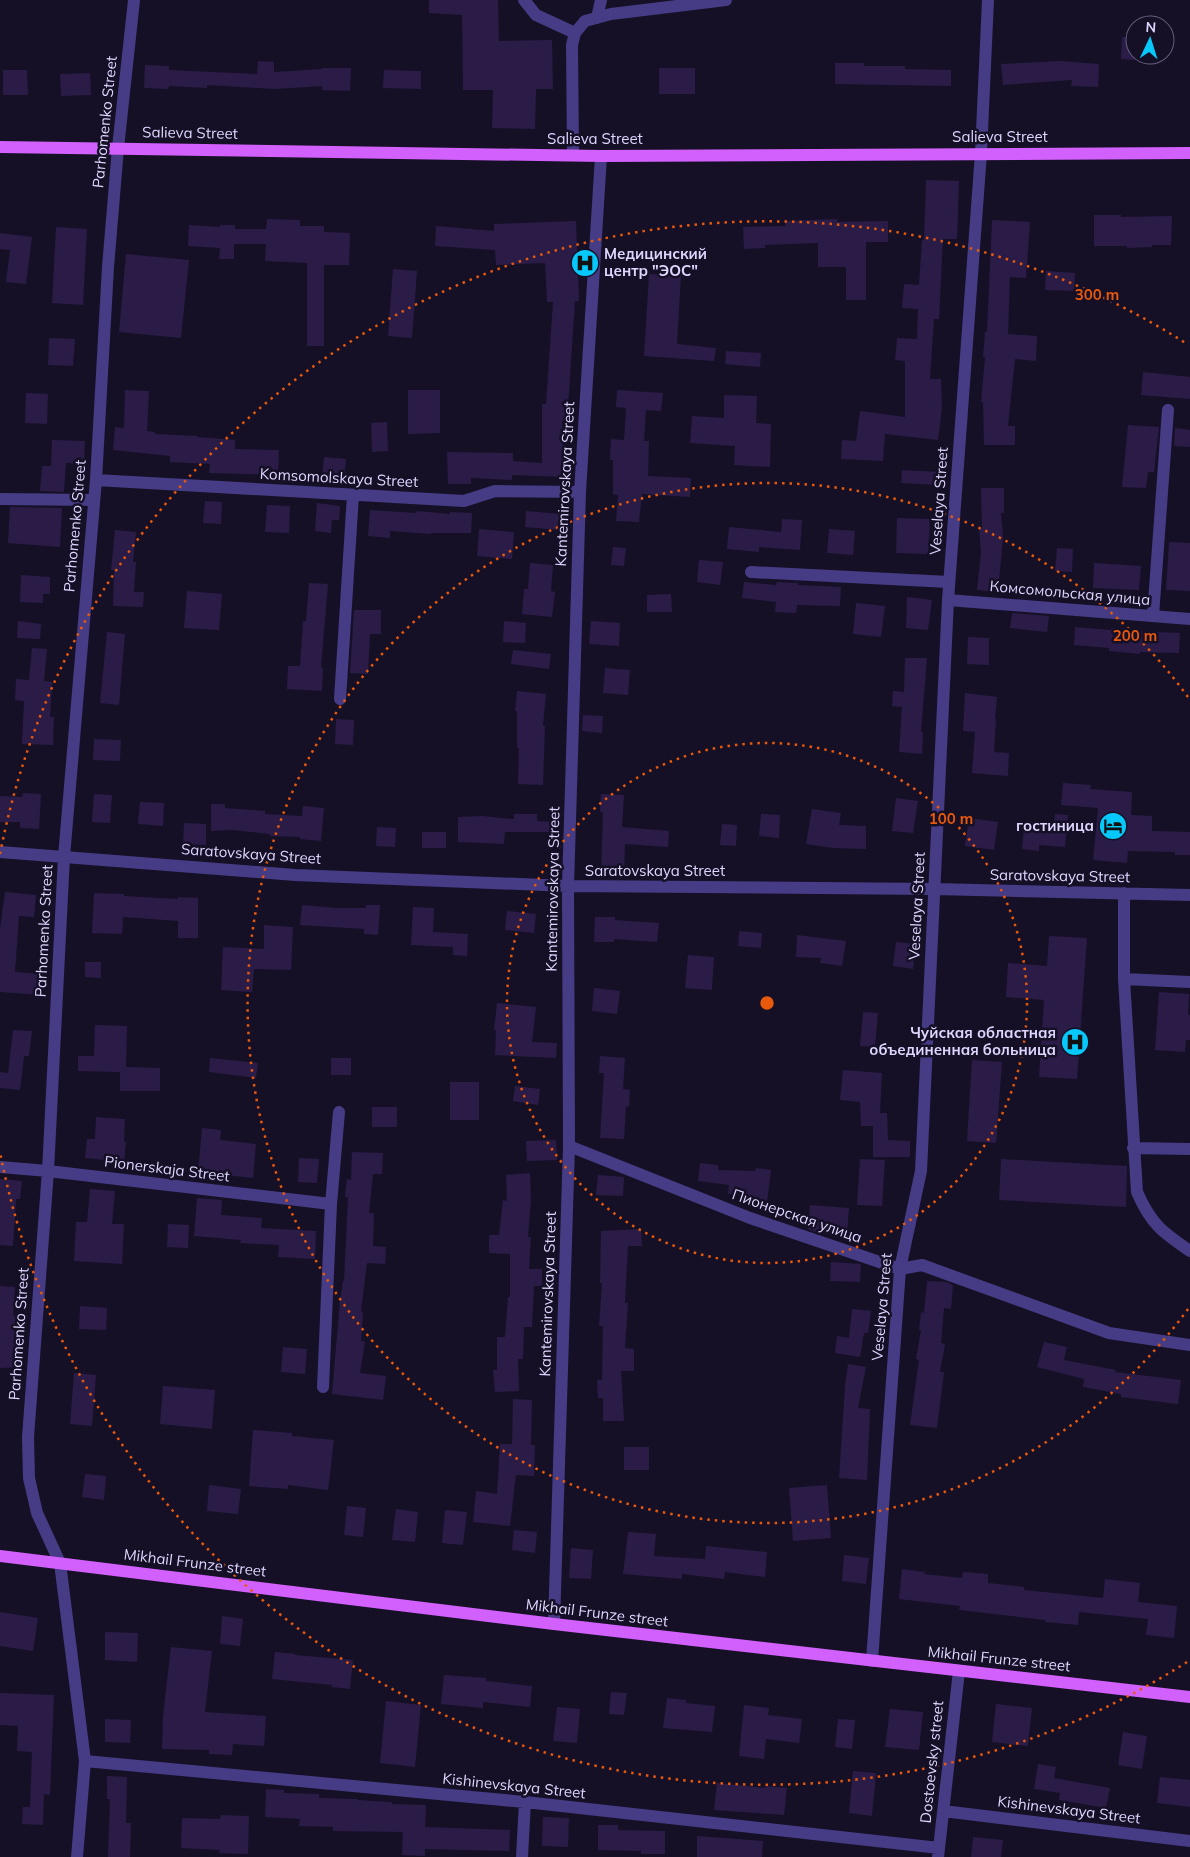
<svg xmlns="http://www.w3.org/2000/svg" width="1190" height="1857" font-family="Mulish,sans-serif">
	<rect width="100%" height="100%" fill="#161027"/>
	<!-- building -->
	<path fill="#2a1c47" d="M429,0H498L499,41L552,40L553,89H536L535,129L492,128L493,90H463L462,15L429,13Z
		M1122,37H1135V60L1121,59Z
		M258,61L274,62V72L322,69V68H351L350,91L322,90V86L275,89L207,85V88L169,86L168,89L144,88L145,65L169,66V70L257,74Z
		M1060,61L1099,64L1098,87L1071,86L1072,80L1003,85L1001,64Z
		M835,63H864V66H905V69L951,70V86L835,84Z
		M659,68H695V94H659Z
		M3,70H27L28,95H3Z
		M384,70L421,71V89L383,88Z
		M90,73L91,95L61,96L60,74Z
		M926,180L959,181L957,239H943L939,319H934L930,379H941L942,408L938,440L885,434L883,461L841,459L842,440L856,441L860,411L905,417V361L895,360L897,338L917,339L918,309L902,308L904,284L919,285L922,240H924Z
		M1094,215H1121V217L1172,216L1171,245H1152V247L1127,248V246H1094Z
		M267,219L300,220V226H324V232L350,233L349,265H324V346H307V263L265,261L266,244H234V259H219L220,248L188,246L189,225L220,227V225H235V229H266Z
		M837,219V222L888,221V242H866V300H846V267H818V243L765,245V248L744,249L743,227L786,226L785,221Z
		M992,220L1030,222L1026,278L1010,277L1008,334L1037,336L1036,361L1015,359L1008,426H1015V445H984L983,402H981L985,357H983L985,332H987Z
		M576,221L579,301H575L567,422L562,421L564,477L512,475V480L471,478V484H448L447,452L513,453V461L542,463V404H546L553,302H547L545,263L496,265L495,250L435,246L436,226L494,231V224Z
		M56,227L87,229L83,305L52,303Z
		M0,233L32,237L26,284L6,282L10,250L0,249Z
		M126,254L189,260L181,338L119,332Z
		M393,269L417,271L412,338L388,336Z
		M1046,271L1075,273L1074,291L1045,290Z
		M649,274L681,276L677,344L716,348L714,361L644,356Z
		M49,338L75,339L73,366L48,365Z
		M726,351L761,353L760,367L725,364Z
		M1143,372L1190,377V399L1141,395Z
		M125,390L149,391L147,431L155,432V434L197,436V437L235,440V449L279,450L278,475L209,473L210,464L170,462V456L113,450L115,427L124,428Z
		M408,390H440V433L408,434Z
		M617,390L663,393L661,411L646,410L644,441H649L648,476L691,478L690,497L642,494L639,522L616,521L618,495L613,494V460H610L611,439L624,440L626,408L616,407Z
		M26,393L48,394L47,424L25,423Z
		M724,395L757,396L756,423L771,424L770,467L734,465L735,446L690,443L692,416L724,418Z
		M387,422L388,451L372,452L371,423Z
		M1128,425L1159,427L1154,472H1148L1146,488L1122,487Z
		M1175,428L1190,430V447L1174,446Z
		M52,440L85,441L84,464L66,463L64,492L40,491L42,466H51Z
		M324,457L346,459L344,480L322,478Z
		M902,470L940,472L939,485L901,483Z
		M981,488H1004V513H1001L1003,538L998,592L977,590L981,552L979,528H982Z
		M205,501L222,502L221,524L203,523Z
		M317,503L340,506L339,520H332L331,533L315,531Z
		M267,505L290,506L289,533L265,532Z
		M10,507L62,508L60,547L8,543Z
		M370,510L416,513L417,511L450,514V512L472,513L471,533H431L430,534L390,531V538L368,536Z
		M526,511L561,514L560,530L525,527Z
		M897,518L930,519L928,554L896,553Z
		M782,519L802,520L800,550L759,547V552L727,549L729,527L781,532Z
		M479,529L514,532L512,559L477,556Z
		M829,529L855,531L853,555L827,553Z
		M115,530L136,532L133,562H136L134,592H144L143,607L113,606L114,570H111Z
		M1169,542L1190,543V591L1166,590Z
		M613,547L626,548L624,566L611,565Z
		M1057,548L1073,549L1072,572L1055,571Z
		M699,560L723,562L720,585L697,582Z
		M530,563L553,565L551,591L555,592L552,617L522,614L524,589H528Z
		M1094,563L1141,566L1139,590L1093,588Z
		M21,575L50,577V594H43V603L20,602Z
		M744,582L776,585L777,582L798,583V585L841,587L840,606L797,605L796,613L775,612L776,602L742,598Z
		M309,583L328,584L321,667L323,668L322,691L287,689L288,666H300L303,621H306Z
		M187,591L222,594L219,630L184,628Z
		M671,594L672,612H647V595Z
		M907,597L932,600L928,630L906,628Z
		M856,603L885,606L881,637L853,634Z
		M354,610H381V634H370L368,674L350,673Z
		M1012,613L1049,616L1047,632L1010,628Z
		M18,621L41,624L40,639L17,638Z
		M504,621L526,623L525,643L503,642Z
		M591,621L620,623L619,646L589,644Z
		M1075,627L1111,630L1112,628L1156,633V632L1180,633L1179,653L1140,652V654L1109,651V648L1074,645Z
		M107,632L125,634L119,705L100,703Z
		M968,637L989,638V665L967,664Z
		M32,648L47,649L44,681L52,682L50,717H54L53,745L22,744L24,701L15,700L16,679L29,680Z
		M513,650L551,654L549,669L511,664Z
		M905,658H927L921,732H923L922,754L899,752L902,707L892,706L893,691L904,692Z
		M605,668L630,670L628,695L603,693Z
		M517,691L546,694L543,726H545L543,785L518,784L519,748H517V711H515Z
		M965,693L997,697L995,719H996L994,752L1009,753L1008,776L972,773L975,732L963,731Z
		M583,715L603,716L602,733L582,731Z
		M336,719L354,720L353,745L335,744Z
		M94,739L121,740L120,761L93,760Z
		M1063,783L1091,785L1090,789L1132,792L1131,815L1152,816V831L1190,832V855H1175V852L1128,851L1127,863L1093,860L1098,808L1061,805Z
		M23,793L41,794L39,829L20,828V822H0V796L22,797Z
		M94,794L112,795L110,823L92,822Z
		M601,794L624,795L622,827L669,831L668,847L625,844L624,876L601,875L603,812H600Z
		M896,798L918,801L913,833L892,831Z
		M140,802L164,803L163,826L138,824Z
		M211,804H225V808L265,811V814L302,816L303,806L324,808L321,841L300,839V837L270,836V834L232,830L211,831Z
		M812,809L841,813L839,825L866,826V849L833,848L806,844Z
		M514,814H537V821L553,822L552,832H505L504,844L458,842V817L482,816L514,819Z
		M761,814L780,815L779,838L759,836Z
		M1055,814L1068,815L1065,847L1039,845V851L1022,849L1024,828L1053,831Z
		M969,818L998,822L994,850L965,846Z
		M184,823L206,824V845L183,844Z
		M722,824L737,825L736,846L720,845Z
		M377,827L396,828L395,847L376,846Z
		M422,832H446V848H422Z
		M5,892L36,895L34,917L19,916L15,972L41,974L40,995L0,992V929Z
		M94,893L124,894V896L178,899V897L198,898V938H178V921L123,917L122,934L92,933Z
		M302,905L336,908H366V905H380L378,935L364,934V929L300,925Z
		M413,907L434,908L433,932L468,934L467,956L453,955V947L411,945Z
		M507,911L536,914L534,933L505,930Z
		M595,917H615V920L659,923L657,942L614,939V942H594Z
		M264,925L293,927L291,970L254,969L252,992L221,990L223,947L264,949Z
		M739,931L762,933L761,948L738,946Z
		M797,935L846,941L842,966L820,963L821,958L796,957Z
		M1049,936L1087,938L1077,1079L1039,1077L1044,1000L1006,997L1008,963L1047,966Z
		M896,942L916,944L913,969L893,966Z
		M688,955L714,957L712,990L685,988Z
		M85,962H101V978L85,977Z
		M594,988L620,991L617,1014L592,1011Z
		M1159,992L1189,994L1188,1015H1190V1040H1186L1185,1052L1155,1050Z
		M497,1003L536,1007L532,1042L557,1043L556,1058L495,1055L496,1030H494Z
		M863,1012L878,1013L875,1047L860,1046Z
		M95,1025L127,1026L126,1067L160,1068V1091H120V1072L78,1071V1056H94Z
		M13,1030L32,1031L29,1056H24L20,1090L0,1088V1072L8,1073Z
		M600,1056L625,1058L623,1089L630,1090L629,1107L626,1106L624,1139L600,1138L604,1073H599Z
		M210,1058L258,1063L256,1078L209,1072Z
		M331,1058H351V1075H331Z
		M972,1060L1002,1062L996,1143L967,1141Z
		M843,1070L882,1073L880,1113H887L888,1140L910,1141V1157H873V1126H861L860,1102L840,1100Z
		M450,1082H479V1120H450Z
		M515,1086L540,1089L538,1105L513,1101Z
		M372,1107H397V1127H372Z
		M96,1117L125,1119L124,1142H126L124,1162L85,1158L87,1139H95Z
		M202,1128L221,1130L220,1140L256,1144L253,1178L198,1172Z
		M556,1140L557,1160L527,1161L526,1141Z
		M352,1152L383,1153L382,1174H373L369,1213H374L373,1246L386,1247L385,1264L367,1263L361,1311L363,1312L361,1341L365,1342L360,1373L386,1376L383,1400L332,1394L340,1301L343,1281H344L348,1197H345L347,1179L351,1180Z
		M299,1158L319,1159L317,1183L298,1182Z
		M860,1159L885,1160L882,1206L857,1205Z
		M1001,1159L1127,1166L1126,1207L999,1200Z
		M700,1163L718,1165V1170L755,1171L756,1168L771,1170L767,1202L752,1200L753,1196L728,1194L729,1185L698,1181Z
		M530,1173L531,1200L528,1237H531L529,1269H542V1286H534L532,1327H524L523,1359H518L519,1391L495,1392L493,1370H497V1337H505L508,1297H510V1254L489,1253V1235H499L503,1200L507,1201L506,1175Z
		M598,1175L624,1177L623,1196L596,1195Z
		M0,1179L22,1181L20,1199H16L13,1246L0,1245Z
		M90,1189L115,1191L112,1224H124L122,1264L74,1261L76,1222H87Z
		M197,1198L222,1200L221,1215L262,1218L261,1228L316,1231L315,1259L278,1257L279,1245L240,1243L241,1240L194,1236Z
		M810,1205L849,1208L847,1235L819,1233L808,1229Z
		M168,1224L189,1225L188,1248L167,1247Z
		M641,1229L642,1246H628L625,1303H628L625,1348L634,1349V1371H621L624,1421H603V1398H598L597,1380H602L603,1326H599L602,1283H600L601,1231Z
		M831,1262L861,1264L860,1282L830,1281Z
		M927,1281L946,1282L953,1285L951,1309L944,1308L941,1343L945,1344L940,1372H944L937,1428L910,1425L919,1360L916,1359L921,1330H919L921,1312L924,1313Z
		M0,1286L15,1287L13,1316L19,1315L22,1367L0,1368Z
		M80,1306L107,1308L106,1330L79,1329Z
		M852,1309L871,1311L868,1333H864L860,1357L835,1353L837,1336L849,1338Z
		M1044,1342L1067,1347L1064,1360L1116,1370L1115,1372L1181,1380L1178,1404L1121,1397V1394L1083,1387L1084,1379L1037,1367Z
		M283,1347L307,1349L305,1374L281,1372Z
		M848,1364L866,1367L858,1408L870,1409L867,1480L839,1478L845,1386Z
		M74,1373L96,1375L92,1426L70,1424Z
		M163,1386L215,1390L212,1429L160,1424Z
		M513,1399L532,1400L531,1445H535L534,1476L516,1475L510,1526L473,1522L476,1491L497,1494L500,1444H512Z
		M253,1430L292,1433V1436L334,1440L328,1490L288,1485V1489L249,1486Z
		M624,1447H649V1470H624Z
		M85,1474L106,1476L104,1500L82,1497Z
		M209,1485L241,1489L238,1514L207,1511Z
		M827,1485L831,1538L793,1541L789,1488Z
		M347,1506L366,1508L363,1537L344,1535Z
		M396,1509L418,1512L415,1542L392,1540Z
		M445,1510L467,1512L463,1545L442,1543Z
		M514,1530L537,1532L535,1553L512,1550Z
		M628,1532L656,1534L654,1556L705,1559L706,1546L767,1552L765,1577L725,1572L724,1579L682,1574V1579L623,1574Z
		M571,1548L593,1550L591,1579L569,1578Z
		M844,1555L869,1558L866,1584L842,1581Z
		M902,1569L925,1572L924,1574L962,1578L963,1572L988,1574V1583L1024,1587V1590L1103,1598L1105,1579L1140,1583L1138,1602L1177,1606L1174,1638L1146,1635L1148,1619L1079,1612L1078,1625L1045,1622V1620L959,1610L960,1606L899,1599Z
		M0,1612L38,1618L33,1651L0,1646Z
		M222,1616L243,1619L240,1646L220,1644Z
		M105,1632L138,1633L137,1662L105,1660Z
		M171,1647L212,1651L205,1712L266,1716L264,1746L233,1744L232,1755L209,1754V1750L162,1749L163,1716Z
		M275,1652L295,1654V1655L353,1660L350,1689L332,1687V1685L272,1679Z
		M444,1675L486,1678V1681L532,1686L530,1707L483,1702V1708L441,1704Z
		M611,1692L627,1693L624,1715L609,1714Z
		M0,1693L54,1695L50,1795L44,1794L43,1825L22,1824L23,1807H30L32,1752L17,1751L18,1726L0,1725Z
		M667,1698L686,1700V1703L715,1706L712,1732L663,1728Z
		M386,1701L421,1705L415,1767L380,1763Z
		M996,1704L1032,1708L1028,1746L992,1742Z
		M744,1705L769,1708L768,1715L802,1719L799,1743L766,1739L764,1759L739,1756Z
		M557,1707L580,1709L577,1743L553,1741Z
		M890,1709L923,1712L919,1750L885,1747Z
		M105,1719L131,1720L130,1743L105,1742Z
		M838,1719L855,1720L852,1749L835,1747Z
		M1123,1732L1147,1736L1142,1769L1118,1765Z
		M1038,1764L1056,1767L1054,1778L1110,1788L1106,1808L1059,1800L1060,1793L1034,1789Z
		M853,1771L876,1773L872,1816L849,1813Z
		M107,1776L127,1777L126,1823H131L130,1857H108L110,1799H107Z
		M1160,1777L1190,1780V1807L1157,1803Z
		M717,1783L765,1788L766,1786L787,1788L784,1815L714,1810Z
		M266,1789L284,1790V1793L319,1794V1798L357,1799V1800L392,1802V1804L426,1805L425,1827L510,1830L509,1851L425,1849V1856L402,1855L403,1832L333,1831V1827L299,1826L300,1819L265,1817Z
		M221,1815L249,1816L248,1854L219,1853L220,1850L181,1848L182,1818L220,1819Z
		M543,1817L569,1818L568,1847L542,1846Z
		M598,1825H618V1830L665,1831V1854H641V1851L598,1850Z
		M697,1836L763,1841L762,1857H697Z
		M973,1837L1003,1840L1001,1857H971Z"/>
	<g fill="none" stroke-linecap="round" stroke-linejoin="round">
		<!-- minor -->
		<path stroke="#463c85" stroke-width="12" d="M524,0L536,15L575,33
			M597,18L601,0
			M573,155L572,45L575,33L585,21L611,14L726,0
			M96,480L464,501L495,491L580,492
			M0,499L94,500
			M751,572L949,582
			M948,600L1190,619
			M1153,616L1168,410
			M340,699L353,495
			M0,852L295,875L568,886L934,889L1190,895
			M1124,893V979L1137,1192C1151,1224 1162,1232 1190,1251
			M1124,979L1190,982
			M569,1146L750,1218L900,1269L922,1265L1109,1333L1190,1345
			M1133,1148L1190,1149
			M0,1167L48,1171L331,1204
			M323,1387L331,1204L339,1112
			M554,1624L569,1146L568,886L580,492L601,156
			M872,1661L900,1269L921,1171L948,600L981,153L988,0
			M85,1761L525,1802L939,1848
			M943,1811L1190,1841
			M77,1857L85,1761L60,1563L37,1513L29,1478L28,1437L48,1171L64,857L96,480L108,267L118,148L134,0
			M522,1857L525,1802
			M938,1857L959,1671"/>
		<!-- major -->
		<path stroke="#d260fc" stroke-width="12" d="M0,147L601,156L1190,153
			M0,1556L554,1624L1190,1697"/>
	</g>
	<!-- distance rings -->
	<g fill="none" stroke="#e8590c" stroke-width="2.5" stroke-dasharray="2.5 5">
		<circle cx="767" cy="1003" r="260"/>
		<path d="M1188 1309A520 520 0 1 1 1188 697"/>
		<path d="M1187 1662A781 781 0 0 1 0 1152M0 854A781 781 0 0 1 1187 344"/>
	</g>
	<!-- icons -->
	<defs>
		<symbol id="hospital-disc" viewBox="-11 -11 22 22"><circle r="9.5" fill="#06c8fa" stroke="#161027"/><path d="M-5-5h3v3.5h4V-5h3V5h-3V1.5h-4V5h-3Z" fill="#111"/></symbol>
		<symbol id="hotel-disc" viewBox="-11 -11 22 22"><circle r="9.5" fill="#06c8fa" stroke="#161027"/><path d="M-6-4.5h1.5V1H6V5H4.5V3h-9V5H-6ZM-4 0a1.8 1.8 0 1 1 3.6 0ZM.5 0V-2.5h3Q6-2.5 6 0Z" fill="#111"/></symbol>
	</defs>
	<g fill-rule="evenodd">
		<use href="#hospital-disc" x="569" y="247" width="32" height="32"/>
		<use href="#hotel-disc" x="1097" y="810" width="32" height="32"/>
		<use href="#hospital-disc" x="1059" y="1026" width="32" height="32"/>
	</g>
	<g text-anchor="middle" stroke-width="5" stroke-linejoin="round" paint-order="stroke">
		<!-- street labels -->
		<g font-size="15" fill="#dfd6fe" stroke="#161027">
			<text transform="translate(105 122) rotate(-84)" y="5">Parhomenko Street</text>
			<text transform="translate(190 133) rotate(1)" y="5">Salieva Street</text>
			<text x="1000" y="142">Salieva Street</text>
			<text x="595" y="144">Salieva Street</text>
			<text transform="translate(339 478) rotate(3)" y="5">Komsomolskaya Street</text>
			<text transform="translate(565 484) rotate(-87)" y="5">Kantemirovskaya Street</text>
			<text transform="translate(939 501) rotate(-86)" y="5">Veselaya Street</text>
			<text transform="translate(75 526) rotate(-85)" y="5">Parhomenko Street</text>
			<text transform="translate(1070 593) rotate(5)" y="5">Комсомольская улица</text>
			<text transform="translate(251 854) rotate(4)" y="5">Saratovskaya Street</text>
			<text x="655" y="876">Saratovskaya Street</text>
			<text transform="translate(1060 876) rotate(1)" y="5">Saratovskaya Street</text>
			<text transform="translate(553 889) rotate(-89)" y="5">Kantemirovskaya Street</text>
			<text transform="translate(917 906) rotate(-87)" y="5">Veselaya Street</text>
			<text transform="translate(44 931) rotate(-87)" y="5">Parhomenko Street</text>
			<text transform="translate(167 1169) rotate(7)" y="5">Pionerskaja Street</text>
			<text transform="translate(797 1216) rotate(19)" y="5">Пионерская улица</text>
			<text transform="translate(548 1294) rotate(-88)" y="5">Kantemirovskaya Street</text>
			<text transform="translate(882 1307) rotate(-85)" y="5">Veselaya Street</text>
			<text transform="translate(19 1334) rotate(-86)" y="5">Parhomenko Street</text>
			<text transform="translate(195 1563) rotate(7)" y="5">Mikhail Frunze street</text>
			<text transform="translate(597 1613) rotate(7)" y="5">Mikhail Frunze street</text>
			<text transform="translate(999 1659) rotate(6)" y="5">Mikhail Frunze street</text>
			<text transform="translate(932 1762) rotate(-84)" y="5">Dostoevsky street</text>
			<text transform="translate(514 1786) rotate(6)" y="5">Kishinevskaya Street</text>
			<text transform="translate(1069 1810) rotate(7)" y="5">Kishinevskaya Street</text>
		</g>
		<!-- poi labels -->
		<g font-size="15" font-weight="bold" fill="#dfd6fe" stroke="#161027" text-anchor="end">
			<text x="604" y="259" text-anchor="start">Медицинский<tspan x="604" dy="17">центр "ЭОС"</tspan></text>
			<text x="1094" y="831">гостиница</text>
			<text x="1056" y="1038">Чуйская областная<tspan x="1056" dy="17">объединенная больница</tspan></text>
		</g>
	</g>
	<circle cx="767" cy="1003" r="8" fill="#e8590c" stroke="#161027" stroke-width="2.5"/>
	<g font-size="15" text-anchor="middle" font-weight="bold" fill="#e8590c" stroke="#161027" stroke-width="5" stroke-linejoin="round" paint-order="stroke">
		<text x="1097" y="300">300 m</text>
		<text x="1135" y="641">200 m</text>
		<text x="951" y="824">100 m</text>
	</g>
	<!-- north arrow -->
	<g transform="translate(1150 40) rotate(4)"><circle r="24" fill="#161027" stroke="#665f7d"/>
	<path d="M0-4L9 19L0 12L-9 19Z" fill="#06c8fa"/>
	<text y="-8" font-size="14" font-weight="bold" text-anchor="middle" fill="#dfd6fe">N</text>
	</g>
</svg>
